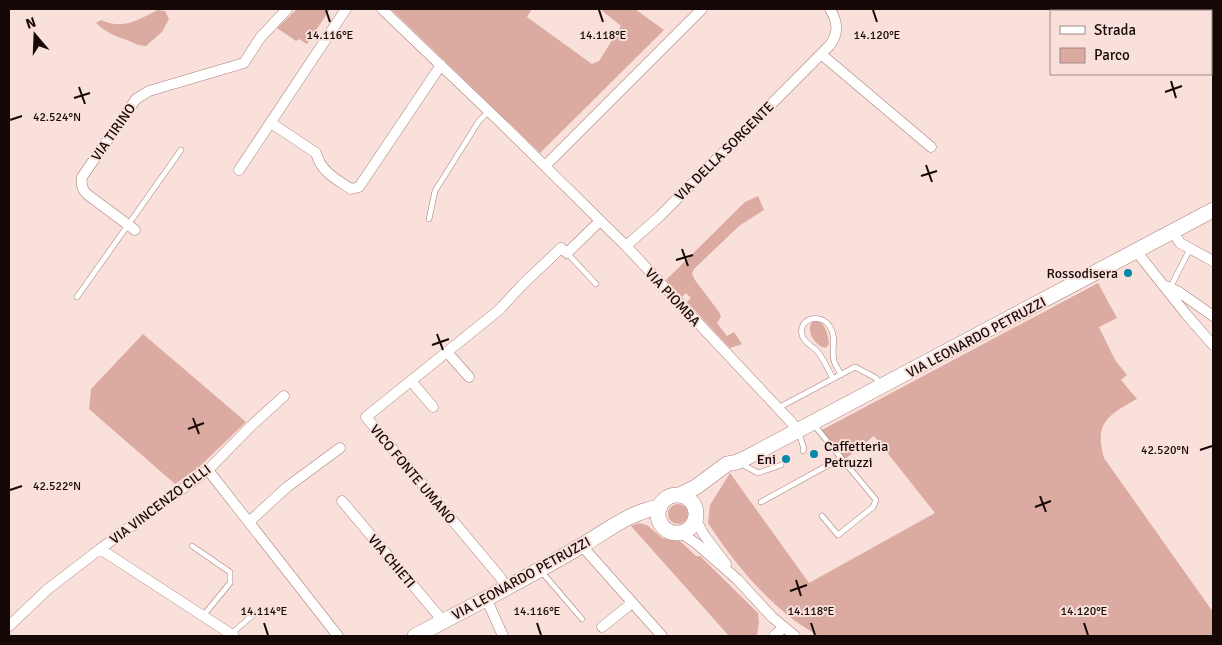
<svg xmlns="http://www.w3.org/2000/svg" width="1222" height="645" font-family="Signika,sans-serif">
	<rect width="100%" height="100%" fill="#fae0db"/>
	<!-- green -->
	<path fill="#dbaba1" d="M297,9H330L307,44L299,39L296,41L277,28Z
		M391,9H532L527,17L592,64L599,61L621,26L600,9H635L664,30L540,153Z
		M158,10L165,11L169,19L162,32L146,46C139,46 134,43 127,40C114,36 106,32 96,23L101,20C124,30 137,20 158,10Z
		M758,196L764,210L739,226L694,269L692,274L695,280L719,312L721,317L717,323L727,336L734,332L742,344L730,348L687,302L691,298L686,293L682,297L666,280L745,202Z
		M1098,283L1117,318L1099,327L1115,360L1127,375L1121,380L1137,399C1108,415 1094,423 1104,458L1213,612V636H819C773,611 736,566 708,523L710,505L730,473L809,583L935,513L874,436L844,460L820,431Z
		M817,321C826,324 828,335 829,344L826,348C816,346 809,336 810,326L812,322Z
		M143,334L246,422L198,468L175,484L89,409L91,389Z
		M668 514a10 10 0 1 1 20 0a10 10 0 1 1-20 0Z
		M639,523L647,525L662,538L680,541L696,556H700L758,613L759,622L757,636H729L631,526Z"/>
	<g fill="none" stroke-linecap="round" stroke-linejoin="round">
		<defs>
			<path id="service" d="M429,219L435,191L479,121L489,111
				M567,253L596,284
				M1170,288L1190,249
				M77,297L181,150
				M833,379C828,370 823,356 815,349C810,345 804,342 802,335C798,318 821,312 830,327C837,338 831,349 834,361C835,365 839,370 841,375
				M778,408L855,367L876,378L880,385
				M814,425L876,500L873,507L838,535L822,516
				M799,433L804,449L803,451
				M742,460L745,466L758,473L781,465
				M761,502L841,458
				M192,546L230,572V583L203,616
				M541,571L582,619
				M231,634L254,614"/>
			<path id="minor" d="M382,9L498,120L626,246L792,423L798,431
				M821,54L931,147
				M271,123L316,153C321,172 336,179 351,189L359,187L441,65
				M545,166L702,9
				M239,170L346,9
				M135,230L88,195C82,190 81,185 82,177L136,99L149,91L244,63L260,38L287,9
				M1173,232L1180,243L1213,261
				M626,246L660,216L830,45C839,33 838,22 830,9
				M1136,251L1186,314L1213,345
				M1166,286L1179,292L1213,316
				M447,352L469,377
				M411,381L433,407
				M208,470L338,636
				M342,501L443,621
				M696,520L704,535L726,564
				M249,522L287,487L340,448
				M681,533L697,544L738,580L772,617L795,636
				M582,546L662,636
				M100,549L234,636
				M506,587L500,577L366,417L499,310L523,284L561,248L567,253L600,221
				M486,598L503,636
				M9,626L48,589L100,549L208,470L251,426L284,396
				M602,627L632,603
				M774,636L784,627"/>
			<path id="secondary" d="M658 514a19 19 0 1 1 38 0a19 19 0 1 1-38 0Z
				M680,495L696,487L727,464L737,462L746,458L1213,210
				M415,636C471,607 527,578 581,546C607,531 629,512 660,507"/>
		</defs>
		<!-- service casing -->
		<use href="#service" stroke="#a78179" stroke-width="6"/>
		<!-- minor casing -->
		<use href="#minor" stroke="#a78179" stroke-width="11"/>
		<!-- secondary casing -->
		<use href="#secondary" stroke="#a78179" stroke-width="16"/>
		<!-- service -->
		<use href="#service" stroke="#fff" stroke-width="5"/>
		<!-- minor -->
		<use href="#minor" stroke="#fff" stroke-width="10"/>
		<!-- secondary -->
		<use href="#secondary" stroke="#fff" stroke-width="15"/>
	</g>
	<!-- ticks -->
	<path fill="none" stroke="#150806" stroke-width="2" d="M326,10L330,22M599,10L603,22M873,10L877,22M1171,81L1176,98M79,87L85,104M1165,92L1182,86M74,98L90,93M10,120L22,116M926,165L932,182M921,176L937,171M682,249L688,266M676,260L693,255M437,334L443,350M432,345L449,339M193,418L199,434M188,429L204,423M1200,450L1212,446M10,490L22,486M1040,496L1046,512M1035,507L1051,501M796,580L801,596M790,591L807,585M264,623L268,635M537,623L541,635M811,623L815,635M1084,623L1088,635"/>
	<!-- markers -->
	<g fill="#0389aa" stroke="#fae0db" stroke-width="2">
		<circle cx="1128" cy="273" r="5"/>
		<circle cx="814" cy="454" r="5"/>
		<circle cx="786" cy="459" r="5"/>
	</g>
	<g text-anchor="middle" stroke-width="4" stroke-linejoin="round" paint-order="stroke">
		<!-- street labels -->
		<g font-size="14" fill="#150806" stroke="#fae0db">
			<text transform="translate(113 132) rotate(-55)" y="5">VIA TIRINO</text>
			<text transform="translate(724 151) rotate(-45)" y="5">VIA DELLA SORGENTE</text>
			<text transform="translate(673 297) rotate(47)" y="5">VIA PIOMBA</text>
			<text transform="translate(976 337) rotate(-28)" y="5">VIA LEONARDO PETRUZZI</text>
			<text transform="translate(413 474) rotate(50)" y="5">VICO FONTE UMANO</text>
			<text transform="translate(160 504) rotate(-37)" y="5">VIA VINCENZO CILLI</text>
			<text transform="translate(392 561) rotate(50)" y="5">VIA CHIETI</text>
			<text transform="translate(521 578) rotate(-29)" y="5">VIA LEONARDO PETRUZZI</text>
		</g>
		<!-- poi labels -->
		<g font-size="14" fill="#150806" stroke="#fae0db" text-anchor="end">
			<text x="1118" y="278">Rossodisera</text>
			<text x="824" y="451" text-anchor="start">Caffetteria<tspan x="824" dy="16">Petruzzi</tspan></text>
			<text x="776" y="464">Eni</text>
		</g>
	</g>
	<g font-size="12" text-anchor="middle" fill="#150806" stroke="#fae0db" stroke-width="4" stroke-linejoin="round" paint-order="stroke">
		<text x="330" y="39">14.116°E</text>
		<text x="603" y="39">14.118°E</text>
		<text x="877" y="39">14.120°E</text>
		<text x="57" y="121">42.524°N</text>
		<text x="1165" y="454">42.520°N</text>
		<text x="57" y="490">42.522°N</text>
		<text x="264" y="615">14.114°E</text>
		<text x="537" y="615">14.116°E</text>
		<text x="811" y="615">14.118°E</text>
		<text x="1084" y="615">14.120°E</text>
	</g>
	<!-- border -->
	<rect width="1222" height="645" fill="none" stroke="#150806" stroke-width="20"/>
	<!-- legend -->
	<rect x="1050" y="10" width="162" height="65" fill="#fae0db" stroke="#9e8a86"/>
	<rect x="1060" y="26" width="25" height="8" fill="#ffffff" stroke="#9e8a86"/>
	<text x="1094" y="35" font-size="15" fill="#150806">Strada</text>
	<rect x="1060" y="48" width="25" height="15" fill="#dbaba1" stroke="#9e8a86"/>
	<text x="1094" y="60" font-size="15" fill="#150806">Parco</text>
	<!-- north arrow -->
	<g transform="translate(35 35) rotate(341)" stroke="#fae0db" stroke-width="4" paint-order="stroke">
	<path d="M0-4L9 19L0 12L-9 19Z" fill="#150806"/>
	<text y="-8" font-size="14" font-weight="bold" text-anchor="middle" fill="#150806">N</text>
	</g>
</svg>
